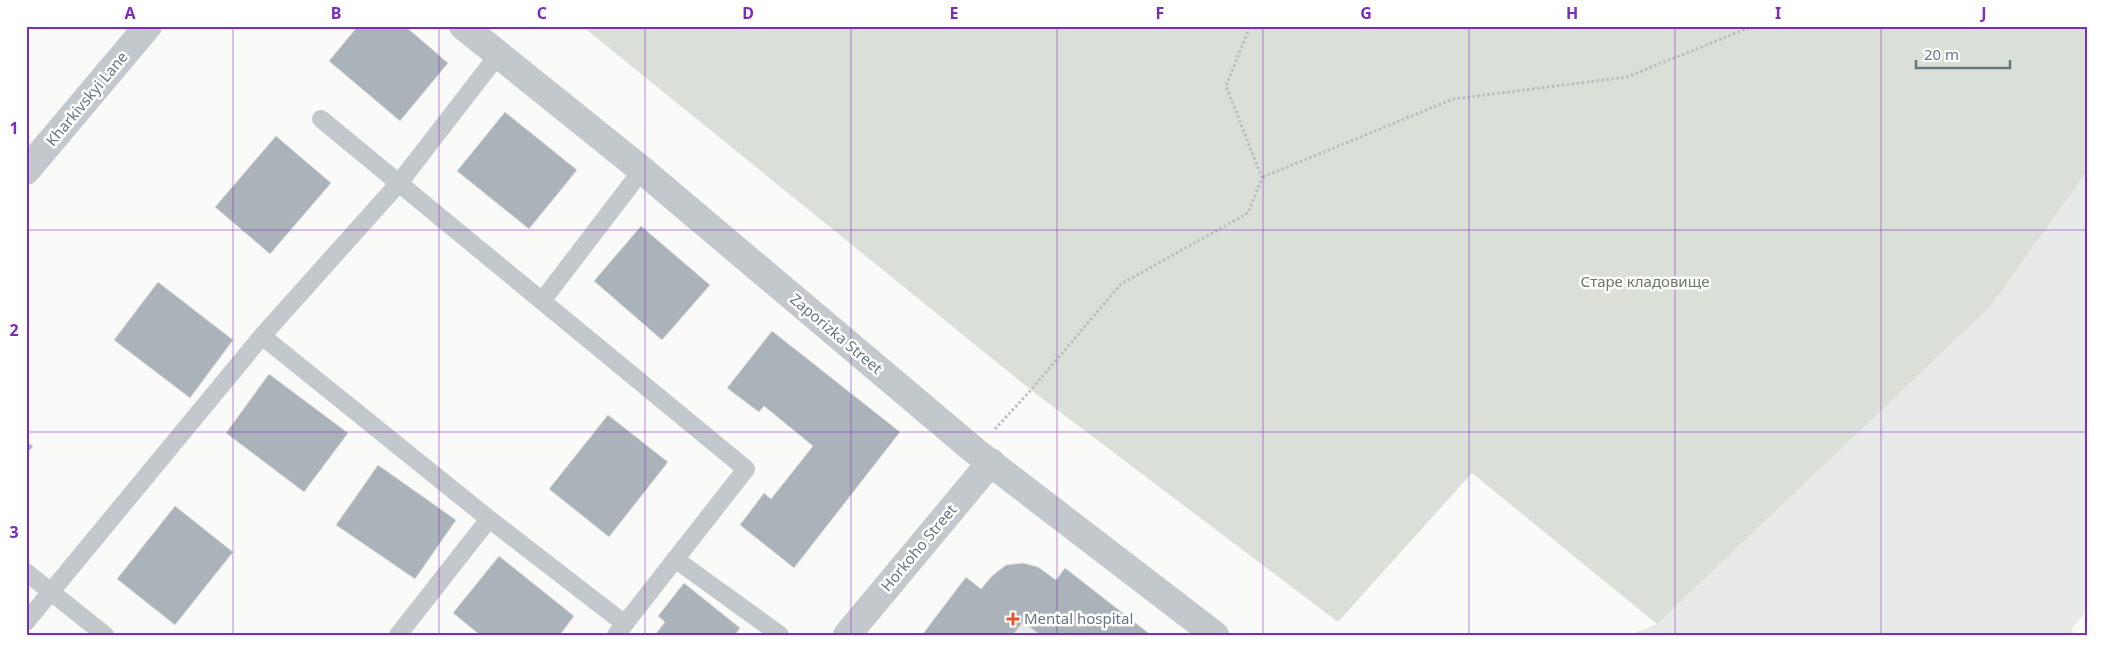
<svg xmlns="http://www.w3.org/2000/svg" width="2114" height="661" font-family="'Noto Sans',sans-serif">
	<rect width="100%" height="100%" fill="#fafaf8"/>
	<!-- built -->
	<path fill="#e8e9e9" d="M2088,170V609L2071,630L2076,635H1629L1657,624L1990,307Z
		M1023,622L1040,635H1013Z"/>
	<!-- green -->
	<path fill="#dadfd7" d="M582,26H2088V170L1990,307L1657,624L1472,473L1338,622L1031,390Z"/>
	<!-- building -->
	<path fill="#aab3b9" stroke="#dcdcda" d="M358,26H405L448,63L400,121L329,61Z
		M505,112L577,170L529,229L457,171Z
		M276,136L331,183L270,254L215,207Z
		M641,226L710,285L662,340L594,281Z
		M158,282L233,340L190,398L114,340Z
		M772,331L900,432L794,568L740,525L764,493L771,499L813,446L764,406L759,412L727,388Z
		M269,374L348,433L304,492L226,433Z
		M608,415L668,462L609,537L549,489Z
		M26,441L33,446L26,455Z
		M378,465L456,520L415,579L336,525Z
		M175,506L233,552L175,625L117,579Z
		M499,556L574,616L560,635H480L453,613Z
		M1023,563L1038,567L1056,580L1065,568L1151,635H1040L1023,622L1013,635H922L966,577L981,589L992,576L1006,565Z
		M684,583L740,628L735,635H655L665,622L658,616Z"/>
	<g fill="none" stroke-linecap="round" stroke-linejoin="round">
		<!-- path -->
		<path stroke="#bbbfc2" stroke-width="3" stroke-dasharray="2.5 2.5" stroke-linecap="butt" d="M1263,177L1453,99L1627,77L1753,26
			M995,429L1031,390L1121,284L1248,213L1262,178L1226,86L1250,26"/>
		<!-- service -->
		<path stroke="#c3c8cc" stroke-width="18" d="M321,119L746,469L616,635
			M542,301L642,170
			M262,336L489,519L625,624
			M675,559L780,635
			M26,572L105,635
			M26,622L262,336L399,183L498,55
			M398,635L489,519"/>
		<!-- minor -->
		<path stroke="#c3c8cc" stroke-width="28" d="M463,26L642,170L975,451L1215,635
			M26,171L148,26
			M847,635L991,462"/>
	</g>
	<!-- grid -->
	<path fill="none" stroke="#7b2cbf" stroke-width="1" stroke-opacity="0.55" d="M233,26V635M439,26V635M645,26V635M851,26V635M1057,26V635M1263,26V635M1469,26V635M1675,26V635M1881,26V635M26,230H2088M26,432H2088"/>
	<!-- markers -->
	<path fill="#e4572e" stroke="#fff" stroke-width="2" d="M1010.5 611.5h5v5h5v5h-5v5h-5v-5h-5v-5h5z"/>
	<g text-anchor="middle" stroke-width="5" stroke-linejoin="round" paint-order="stroke">
		<!-- street labels -->
		<g font-size="15" fill="#657683" stroke="#fff">
			<text transform="translate(87 99) rotate(-50)" y="5">Kharkivskyi Lane</text>
			<text transform="translate(836 334) rotate(40)" y="5">Zaporizka Street</text>
			<text transform="translate(919 548) rotate(-50)" y="5">Horkoho Street</text>
		</g>
		<!-- park labels -->
		<g font-size="15" fill="#687a64" stroke="#fff">
			<text x="1645" y="287">Старе кладовище</text>
		</g>
		<!-- poi labels -->
		<g font-size="15" fill="#657683" stroke="#fff" text-anchor="start">
			<text x="1024" y="624">Mental hospital</text>
		</g>
	</g>
	<!-- border -->
	<rect width="2114" height="661" fill="none" stroke="#ffffff" stroke-width="55"/>
	<!-- scale -->
	<path d="M1916 60v8h94v-8" fill="none" stroke="#657683" stroke-width="2.5"/>
	<text x="1924" y="60" font-size="15" fill="#657683" stroke="#ffffff" stroke-width="4" paint-order="stroke">20 m</text>
	<rect x="28" y="28" width="2058" height="606" fill="none" stroke="#7b2cbf" stroke-width="2"/>
	<g font-size="16" text-anchor="middle" font-weight="bold" fill="#7b2cbf">
		<text x="130" y="19">A</text>
		<text x="336" y="19">B</text>
		<text x="542" y="19">C</text>
		<text x="748" y="19">D</text>
		<text x="954" y="19">E</text>
		<text x="1160" y="19">F</text>
		<text x="1366" y="19">G</text>
		<text x="1572" y="19">H</text>
		<text x="1778" y="19">I</text>
		<text x="1984" y="19">J</text>
		<text x="14" y="134">1</text>
		<text x="14" y="336">2</text>
		<text x="14" y="538">3</text>
	</g>
</svg>
